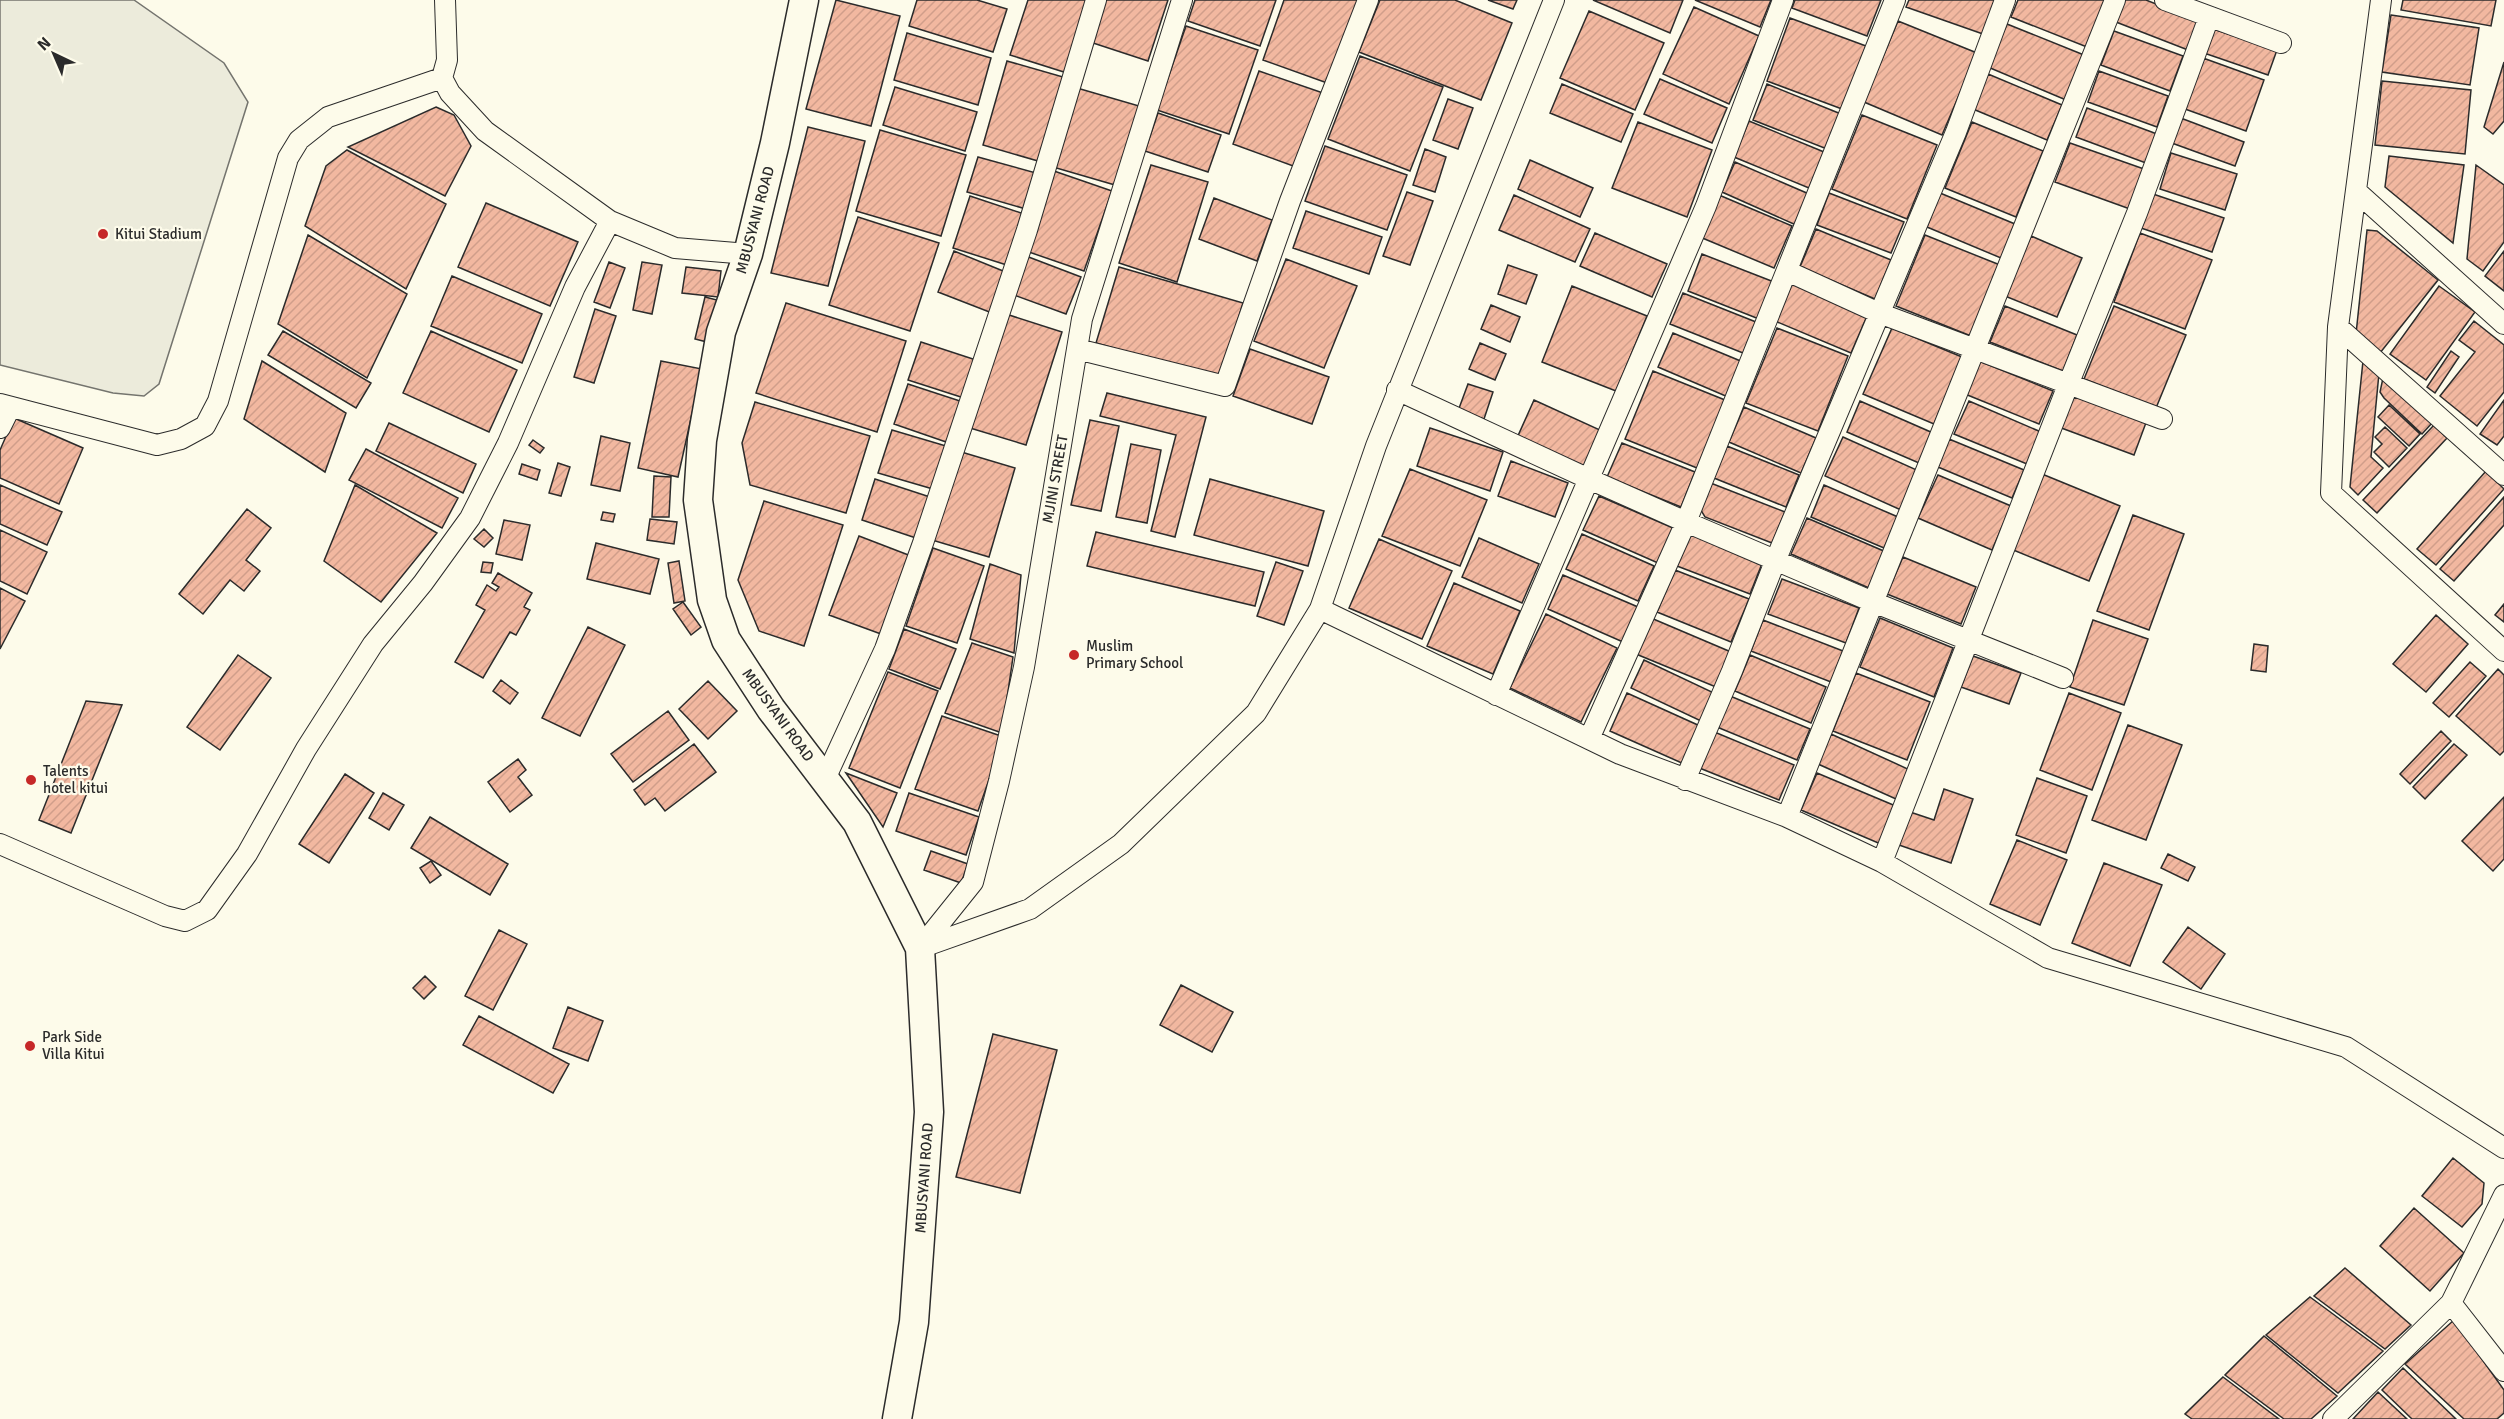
<svg xmlns="http://www.w3.org/2000/svg" width="2504" height="1419" font-family="Signika,sans-serif">
	<defs>
		<pattern id="building-hatch" width="6" height="6" patternUnits="userSpaceOnUse" patternTransform="scale(1.5)"><rect width="6" height="6" fill="#f2b8a0"/><path d="M-1 1l2-2M0 6l6-6M5 7l2-2" fill="none" stroke="#d09e8a"/></pattern>
	</defs>
	<rect width="100%" height="100%" fill="#fdfbea"/>
	<!-- garden -->
	<path fill="#ecebdb" stroke="#74746e" stroke-width="1.5" d="M0,0H134L224,63L248,102L159,384L144,396L113,393L0,365Z"/>
	<!-- building -->
	<path fill="url(#building-hatch)" stroke="#2b2b2b" stroke-width="1.5" d="M836,0L900,16L871,126L806,109Z
		M917,0H977L1007,9L993,52L909,26Z
		M1028,0H1090L1067,73L1010,55Z
		M1101,0H1168L1148,61L1087,41Z
		M1195,0H1276L1260,46L1188,21Z
		M1284,0H1360L1330,84L1263,60Z
		M1380,0H1455L1512,23L1481,100L1359,52Z
		M1488,0H1517L1513,9Z
		M1593,0H1683L1670,33Z
		M1695,0H1771L1760,27Z
		M1795,0H1881L1867,36L1792,8Z
		M1909,0H1996L1983,34L1906,7Z
		M2018,0H2106L2087,47L2011,17Z
		M2125,0H2146L2199,21L2188,50L2116,22Z
		M2403,0H2496L2491,26L2401,10Z
		M1694,7L1759,36L1729,104L1663,74Z
		M1589,11L1664,43L1635,110L1560,78Z
		M2391,15L2479,28L2470,85L2382,72Z
		M1790,18L1866,46L1842,109L1767,81Z
		M1898,21L1977,53L1942,135L1864,102Z
		M2007,24L2084,55L2066,100L1988,67Z
		M1186,26L1258,50L1229,134L1157,110Z
		M2213,29L2277,50L2268,75L2204,53Z
		M2114,31L2183,56L2170,91L2101,65Z
		M907,33L991,58L978,105L894,80Z
		M1360,56L1443,87L1410,171L1328,139Z
		M2203,58L2264,80L2246,131L2185,109Z
		M1007,61L1063,77L1038,161L983,145Z
		M2504,62V121L2493,134L2484,127Z
		M1259,71L1323,93L1296,167L1233,144Z
		M2099,71L2168,96L2157,127L2088,102Z
		M1988,74L2062,105L2047,140L1973,109Z
		M1660,79L1727,108L1712,143L1644,114Z
		M2382,81L2471,90L2465,154L2375,145Z
		M1562,84L1633,114L1621,142L1550,113Z
		M1767,84L1841,114L1827,149L1753,120Z
		M895,87L977,112L965,151L883,125Z
		M1077,88L1139,106L1115,185L1053,167Z
		M1448,99L1473,108L1458,149L1433,140Z
		M436,107L454,115L471,146L445,196L348,147Z
		M2087,108L2157,134L2146,163L2076,137Z
		M1158,113L1221,135L1208,172L1145,151Z
		M1862,115L1937,145L1907,219L1832,189Z
		M2178,117L2244,142L2235,166L2169,142Z
		M1749,121L1824,152L1809,188L1734,157Z
		M1638,122L1712,150L1687,217L1612,188Z
		M1972,122L2043,151L2016,217L1945,188Z
		M808,127L865,141L828,286L771,273Z
		M880,130L966,155L941,236L856,211Z
		M2070,143L2144,169L2130,209L2055,182Z
		M1325,146L1407,175L1387,230L1305,201Z
		M1425,149L1446,157L1435,192L1413,185Z
		M347,150L446,204L406,289L305,226L326,166Z
		M2171,153L2237,174L2225,210L2160,189Z
		M2389,156L2464,165L2453,243L2385,187Z
		M978,157L1036,173L1026,209L967,192Z
		M1530,160L1593,188L1580,217L1518,189Z
		M1735,162L1809,194L1796,225L1722,192Z
		M1151,165L1208,182L1177,282L1119,263Z
		M2476,165L2504,185V242L2483,271L2467,259Z
		M1054,171L1112,191L1084,271L1026,251Z
		M1407,192L1433,201L1410,265L1383,256Z
		M1829,193L1904,222L1891,253L1817,225Z
		M1940,193L2015,224L2001,258L1927,227Z
		M2153,194L2224,218L2212,252L2141,228Z
		M1514,195L1590,229L1575,262L1499,230Z
		M1719,195L1792,226L1774,268L1700,237Z
		M970,196L1027,215L1010,266L953,248Z
		M1214,198L1272,220L1257,261L1199,239Z
		M486,203L578,242L550,306L458,267Z
		M1306,211L1382,237L1369,274L1293,248Z
		M858,217L939,243L910,331L829,305Z
		M1816,229L1891,260L1875,299L1800,267Z
		M2367,230L2377,231L2438,280L2380,353L2356,334Z
		M1595,233L1667,264L1652,297L1580,266Z
		M2140,233L2212,260L2185,329L2114,302Z
		M308,235L407,294L367,378L278,324Z
		M1925,235L2000,265L1971,336L1896,306Z
		M2031,236L2082,258L2057,317L2005,296Z
		M954,251L1008,273L992,313L938,292Z
		M2504,251V291L2485,276Z
		M1702,254L1774,282L1759,319L1688,291Z
		M1026,256L1081,277L1066,314L1011,294Z
		M1286,259L1357,286L1324,368L1254,341Z
		M609,262L625,268L610,308L594,302Z
		M642,262L662,265L652,314L633,310Z
		M1508,265L1537,275L1526,304L1498,294Z
		M686,267L721,271L718,297L682,293Z
		M1119,267L1243,303L1220,379L1096,343Z
		M452,276L542,314L522,363L431,326Z
		M1792,283L1867,316L1851,353L1775,321Z
		M1572,286L1647,316L1616,391L1542,362Z
		M2439,286L2475,312L2426,380L2390,354Z
		M1683,293L1756,322L1743,353L1670,324Z
		M705,297L717,300L707,342L695,339Z
		M786,303L906,341L877,432L756,393Z
		M1491,305L1520,317L1510,342L1481,329Z
		M2005,306L2077,335L2063,371L1990,342Z
		M2114,306L2186,335L2156,408L2084,379Z
		M595,309L616,316L594,383L574,377Z
		M1006,314L1062,332L1026,445L970,428Z
		M2474,321L2504,345V392L2477,426L2440,396L2475,352L2459,340Z
		M1777,328L1848,356L1818,431L1746,403Z
		M1892,328L1962,357L1934,424L1863,394Z
		M283,331L371,383L356,408L268,355Z
		M431,331L517,370L489,432L403,393Z
		M1673,333L1743,362L1728,397L1658,367Z
		M921,342L976,360L964,398L908,380Z
		M1480,343L1506,354L1495,380L1469,369Z
		M1250,349L1329,377L1312,424L1233,396Z
		M2451,351L2459,357L2435,393L2427,387Z
		M262,361L346,413L325,472L244,419Z
		M661,361L702,369L678,477L638,468Z
		M1979,361L2053,391L2039,424L1965,394Z
		M2363,361L2379,373L2371,457L2383,468L2358,495L2350,487Z
		M1653,371L1725,400L1697,468L1625,439Z
		M2383,378L2432,423L2422,434L2384,398L2380,392Z
		M908,384L963,402L949,443L894,424Z
		M1468,384L1493,392L1484,419L1458,411Z
		M2070,391L2147,420L2134,455L2056,426Z
		M1107,393L1206,417L1175,537L1151,531L1176,435L1100,416Z
		M1534,400L1600,430L1583,468L1517,438Z
		M2504,400V436L2497,445L2480,434Z
		M1860,401L1933,433L1919,463L1847,432Z
		M1969,401L2041,432L2027,464L1954,434Z
		M755,402L870,436L846,513L750,485L742,443Z
		M2389,405L2420,434L2409,446L2378,417Z
		M1744,407L1816,438L1801,473L1729,442Z
		M14,418L83,448L59,504L0,478V450Z
		M1090,420L1119,426L1101,511L1071,505Z
		M389,423L476,464L463,493L376,451Z
		M2434,425L2447,438L2377,513L2363,500Z
		M2385,427L2407,448L2389,467L2374,452L2382,444L2375,437Z
		M1430,428L1503,452L1490,491L1417,466Z
		M892,430L946,446L933,489L878,473Z
		M601,436L630,443L620,491L591,485Z
		M1843,437L1919,471L1901,510L1825,476Z
		M1949,439L2024,470L2012,498L1938,467Z
		M533,440L544,448L540,453L529,445Z
		M1622,443L1695,472L1681,507L1607,477Z
		M1131,444L1161,450L1147,523L1116,517Z
		M1727,446L1799,475L1786,507L1714,478Z
		M366,449L458,498L442,528L349,480Z
		M958,451L1015,468L989,557L932,540Z
		M1511,461L1568,483L1555,517L1498,496Z
		M558,463L570,467L561,496L549,493Z
		M522,464L540,470L537,480L519,474Z
		M1410,469L1487,500L1460,566L1382,536Z
		M2486,471L2504,489L2436,565L2417,549Z
		M2042,474L2120,506L2089,581L2011,549Z
		M1938,475L2011,506L1992,550L1918,518Z
		M654,476L671,477L669,517H652Z
		M875,479L930,497L916,538L862,520Z
		M1210,479L1324,511L1308,566L1194,535Z
		M1708,482L1785,512L1772,543L1705,517L1699,507Z
		M0,485L62,512L47,545L0,524Z
		M355,485L437,533L381,602L324,561Z
		M1824,485L1898,517L1884,548L1811,517Z
		M1599,496L1673,528L1658,563L1583,530Z
		M2504,497V525L2454,581L2440,569Z
		M764,501L843,525L804,646L759,631L738,580Z
		M247,509L271,528L246,560L260,571L244,591L230,580L203,614L179,594Z
		M603,512L615,514L613,522L601,520Z
		M2133,515L2184,534L2149,630L2097,611Z
		M1807,518L1886,552L1869,588L1791,554Z
		M650,519L677,522L674,544L647,540Z
		M504,520L530,525L522,560L496,554Z
		M484,529L493,538L484,547L474,539Z
		M0,530L47,552L27,594L0,581Z
		M1096,532L1264,572L1255,606L1087,566Z
		M1689,533L1763,561L1750,594L1677,566Z
		M1582,534L1654,566L1638,601L1566,569Z
		M859,536L911,556L881,634L829,615Z
		M1479,538L1539,564L1522,603L1462,577Z
		M1379,539L1452,571L1422,639L1349,608Z
		M596,543L659,559L650,594L587,579Z
		M933,548L984,566L957,643L906,626Z
		M1903,557L1976,587L1961,624L1887,594Z
		M679,561L685,601L674,603L668,563Z
		M483,562L493,563L491,573L481,572Z
		M1276,562L1303,571L1284,625L1257,616Z
		M990,564L1021,575L1014,653L970,639Z
		M1675,570L1749,599L1731,642L1657,612Z
		M498,573L532,593L524,607L530,610L516,635L510,632L483,678L455,662L485,610L476,605L487,585L496,591L499,587L492,583Z
		M1563,575L1638,607L1623,642L1548,609Z
		M1782,579L1859,608L1846,643L1768,614Z
		M1454,583L1520,611L1493,674L1427,646Z
		M0,588L25,601L0,649Z
		M683,602L701,627L691,635L673,609Z
		M2504,604V622L2495,615Z
		M1546,614L1617,648L1581,722L1510,688Z
		M2436,615L2468,644L2426,692L2393,664Z
		M1651,618L1731,652L1716,687L1636,654Z
		M1880,618L1953,648L1934,697L1860,667Z
		M1763,620L1843,651L1831,682L1751,651Z
		M2093,620L2148,639L2124,705L2070,687Z
		M588,627L625,645L580,736L542,718Z
		M904,629L956,649L940,689L889,669Z
		M972,643L1013,657L1002,733L945,713Z
		M2254,644L2268,646L2266,672L2251,670Z
		M238,655L271,678L220,750L187,727Z
		M1750,655L1826,687L1811,723L1735,691Z
		M1973,656L2021,673L2009,704L1961,687Z
		M1644,660L1714,693L1701,721L1631,688Z
		M2470,662L2486,676L2449,717L2433,703Z
		M2498,669L2504,675V751L2500,755L2456,716Z
		M888,672L938,691L900,788L849,768Z
		M1856,673L1930,702L1907,760L1833,731Z
		M501,680L518,693L510,704L493,691Z
		M708,681L737,711L708,739L679,709Z
		M1627,693L1700,726L1684,764L1610,731Z
		M2069,693L2121,713L2092,790L2040,770Z
		M1730,696L1810,729L1797,760L1717,727Z
		M86,701L122,705L71,833L39,820Z
		M668,711L689,740L633,782L611,754Z
		M942,716L1004,737L978,811L915,789Z
		M2128,725L2182,745L2146,840L2092,820Z
		M1712,731L1794,765L1779,800L1697,767Z
		M2441,731L2451,741L2410,784L2400,774Z
		M1831,734L1910,770L1896,799L1818,764Z
		M694,744L716,772L665,811L655,798L645,805L634,790Z
		M2454,744L2467,755L2425,799L2413,787Z
		M518,759L526,770L518,777L532,795L510,812L488,782Z
		M846,773L897,793L883,827Z
		M1817,773L1898,807L1883,845L1801,810Z
		M345,774L374,793L329,863L299,844Z
		M2037,778L2087,796L2066,853L2016,835Z
		M1944,789L1973,799L1951,863L1899,845L1910,812L1934,820Z
		M383,793L404,805L389,830L369,818Z
		M909,793L979,817L966,855L896,831Z
		M2504,797V859L2493,871L2462,841Z
		M430,817L508,864L490,895L411,848Z
		M2017,840L2067,860L2040,925L1990,904Z
		M931,851L968,864L961,883L924,870Z
		M2168,854L2195,867L2188,881L2161,868Z
		M431,861L441,875L430,883L420,868Z
		M2104,863L2162,885L2130,966L2072,943Z
		M2188,927L2225,954L2201,989L2163,962Z
		M499,930L527,944L493,1010L465,996Z
		M425,976L436,987L424,999L413,988Z
		M1181,985L1233,1012L1212,1052L1160,1025Z
		M568,1007L603,1021L588,1061L553,1048Z
		M479,1016L569,1064L553,1093L463,1045Z
		M993,1034L1057,1050L1020,1193L956,1177Z
		M2453,1158L2484,1183L2482,1204L2462,1227L2422,1196Z
		M2414,1208L2464,1253L2430,1291L2380,1246Z
		M2345,1268L2411,1325L2385,1349L2314,1296Z
		M2310,1297L2383,1351L2338,1393L2266,1335Z
		M2454,1320L2504,1390V1413L2497,1419H2464L2405,1364Z
		M2264,1336L2337,1396L2311,1419H2284L2225,1375Z
		M2403,1368L2456,1419H2412L2382,1390Z
		M2223,1377L2279,1419H2192L2185,1414Z
		M2378,1392L2407,1419H2353Z"/>
	<g fill="none" stroke-linecap="round" stroke-linejoin="round">
		<defs>
			<path id="street" d="M445,0L447,60L442,78L450,93L485,131L610,221L675,248L748,254
				M2165,0L2281,43
				M2381,0L2338,327L2331,493L2504,651
				M2356,191L2504,324
				M1787,271L1879,313L2162,419
				M2338,327L2504,475
				M1077,349L1225,386L1290,201L1368,0
				M1397,390L1589,479L1686,522L1873,602L2063,678
				M0,404L157,445L181,439L205,426L218,401L288,158L299,140L328,117L442,78
				M0,428L10,408
				M1320,609L1620,754L1787,817L1882,862L2048,958L2346,1047L2504,1148
				M1496,695L1706,206L1783,0
				M1589,739L1686,522L1895,0
				M825,779L885,649L923,543L1027,230L1096,0
				M1685,780L1732,671L1776,559L1956,132L2005,0
				M1787,817L2115,0
				M0,844L165,916L185,921L207,910L247,854L306,749L373,644L423,583L470,518L508,443L575,287L610,221
				M1882,862L2068,385L2137,213L2209,17
				M920,948L1030,909L1121,844L1256,713L1320,609L1376,446L1554,0
				M920,948L973,882L999,781L1024,667L1082,319L1182,0
				M2504,1195L2451,1303L2504,1371
				M2333,1419L2451,1303"/>
			<path id="secondary" d="M804,0L775,143L748,254L721,332L702,440L698,500L712,600L726,640L771,709L857,822L920,948L929,1112L914,1322L897,1419"/>
		</defs>
		<!-- street casing -->
		<use href="#street" stroke="#2b2b2b" stroke-width="22"/>
		<!-- secondary casing -->
		<use href="#secondary" stroke="#2b2b2b" stroke-width="31"/>
		<!-- street -->
		<use href="#street" stroke="#fdfbea" stroke-width="20"/>
		<!-- secondary -->
		<use href="#secondary" stroke="#fdfbea" stroke-width="28"/>
	</g>
	<!-- markers -->
	<g fill="#c62828" stroke="#fdfbea" stroke-width="2">
		<circle cx="103" cy="234" r="6"/>
		<circle cx="1074" cy="655" r="6"/>
		<circle cx="31" cy="780" r="6"/>
		<circle cx="30" cy="1046" r="6"/>
	</g>
	<g text-anchor="middle" stroke-width="4.5" stroke-linejoin="round" paint-order="stroke">
		<!-- street labels -->
		<g font-size="15" fill="#2b2b2b" stroke="#fdfbea">
			<text transform="translate(755 220) rotate(-75)" y="5">MBUSYANI ROAD</text>
			<text transform="translate(1055 479) rotate(-80)" y="5">MJINI STREET</text>
			<text transform="translate(778 715) rotate(54)" y="5">MBUSYANI ROAD</text>
			<text transform="translate(924 1178) rotate(-86)" y="5">MBUSYANI ROAD</text>
		</g>
		<!-- poi labels -->
		<g font-size="15" fill="#2b2b2b" stroke="#fdfbea" text-anchor="start">
			<text x="115" y="239">Kitui Stadium</text>
			<text x="1086" y="651">Muslim<tspan x="1086" dy="17">Primary School</tspan></text>
			<text x="43" y="776">Talents<tspan x="43" dy="17">hotel kitui</tspan></text>
			<text x="42" y="1042">Park Side<tspan x="42" dy="17">Villa Kitui</tspan></text>
		</g>
	</g>
	<!-- north arrow -->
	<g transform="translate(54 54) rotate(316)" stroke="#fdfbea" stroke-width="4.5" paint-order="stroke">
	<path d="M0-4.5L10 22L0 15L-10 22Z" fill="#2b2b2b"/>
	<text y="-9" font-size="16" font-weight="bold" text-anchor="middle" fill="#2b2b2b">N</text>
	</g>
</svg>
